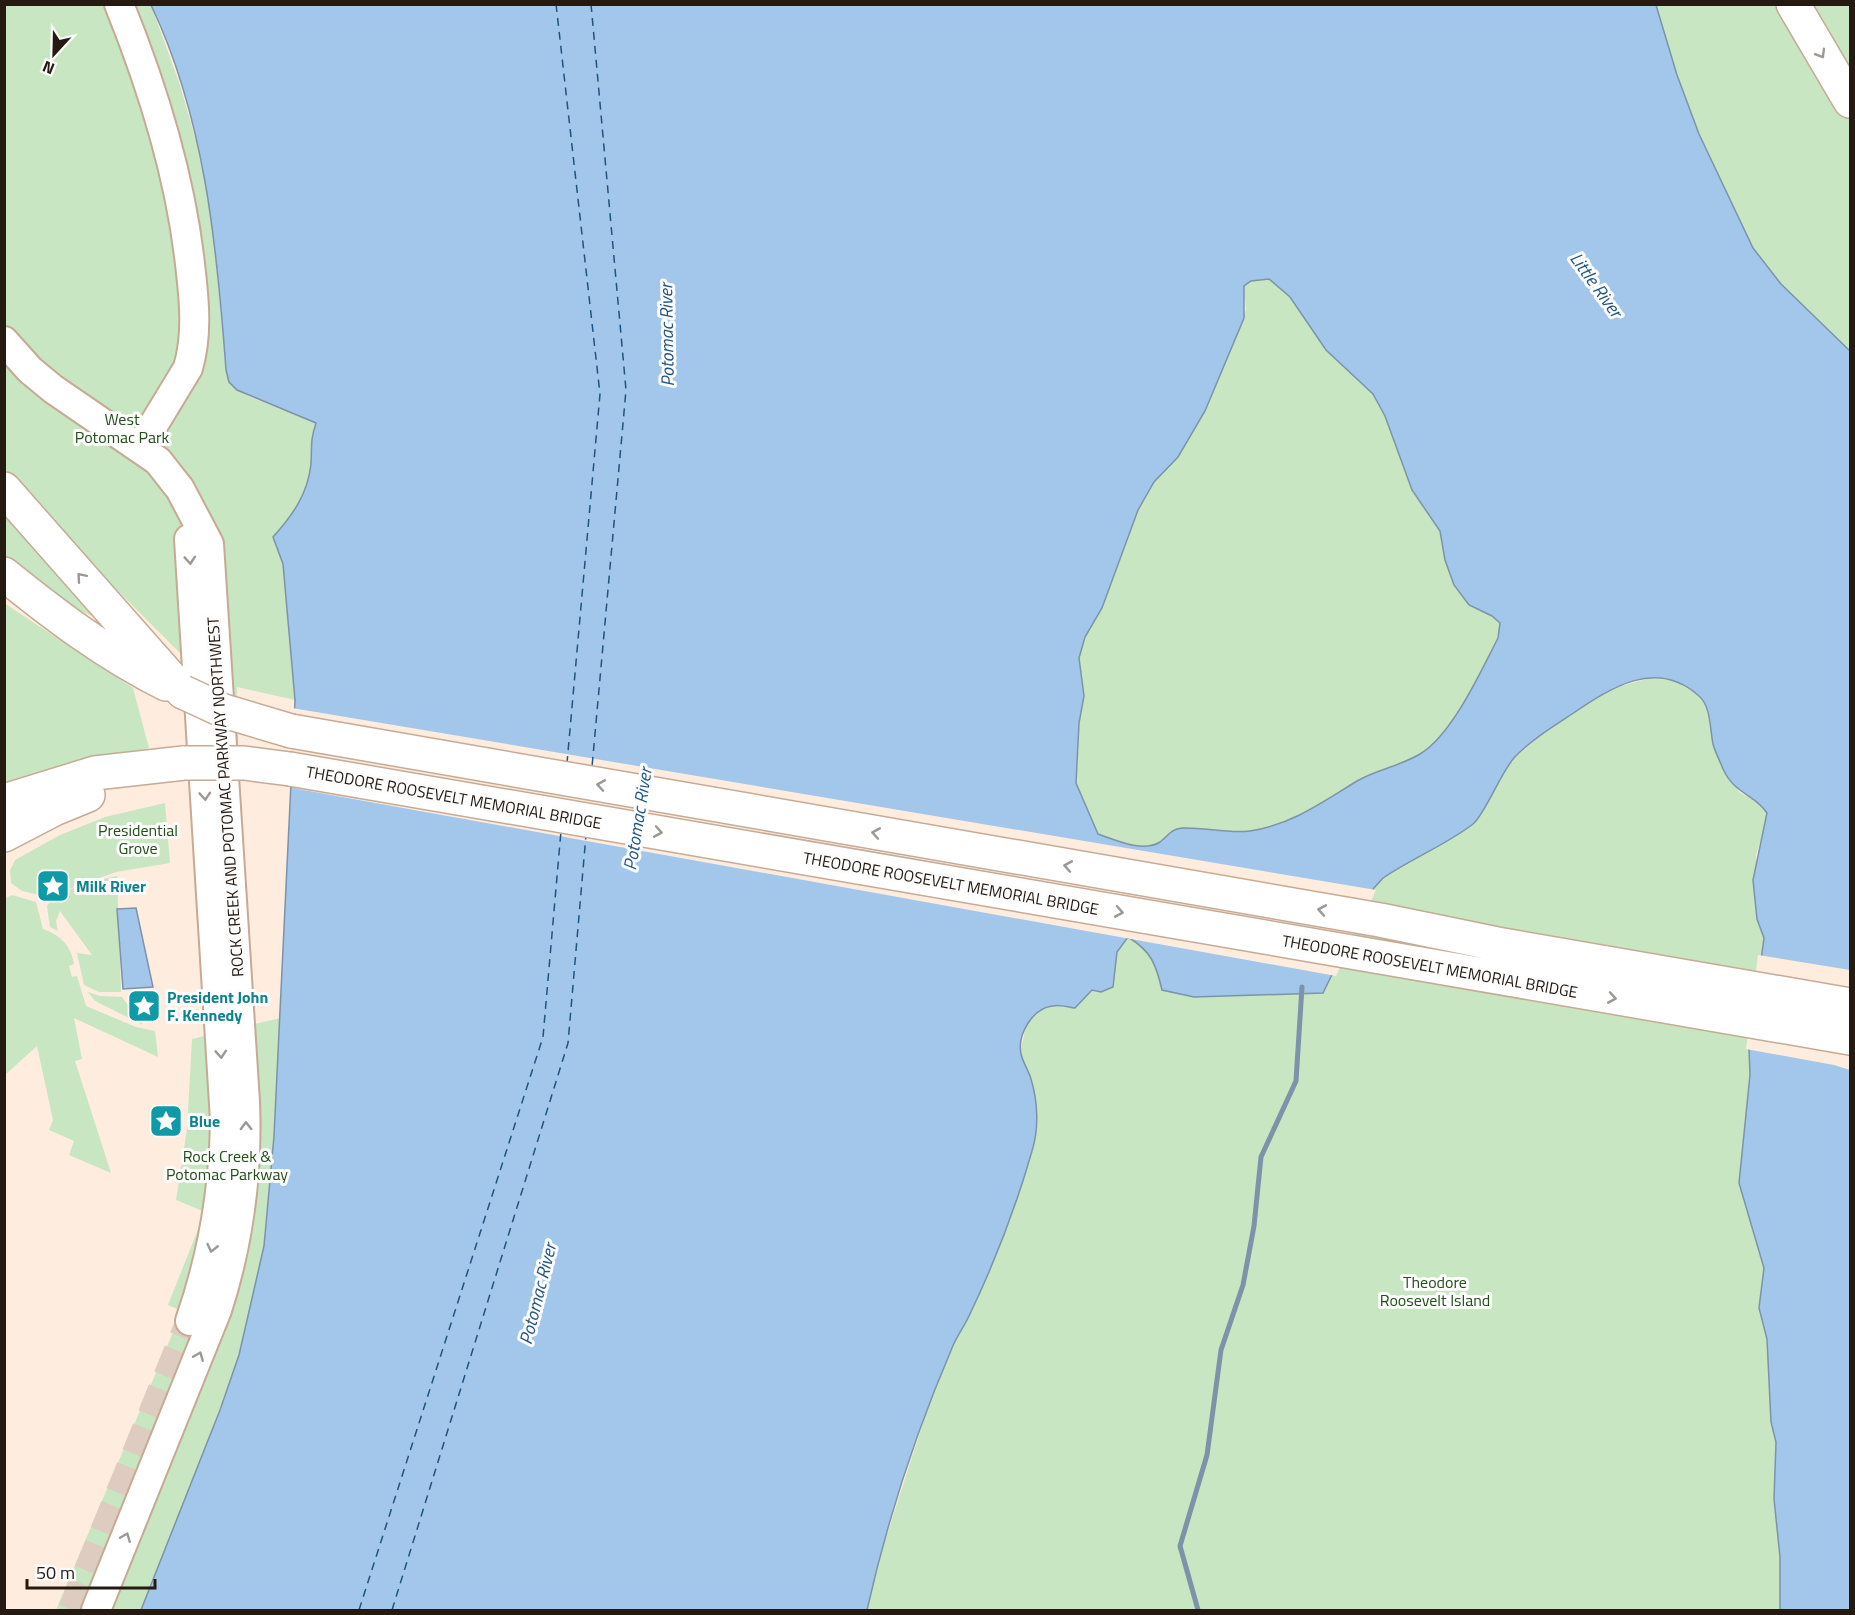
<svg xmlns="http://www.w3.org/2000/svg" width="1855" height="1615" font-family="'Titillium Web',sans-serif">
	<rect width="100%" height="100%" fill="#feecde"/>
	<!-- green -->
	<path fill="#c7e6c1" d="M5,5H151L180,85L199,151L212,218L226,370L248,396L316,423C310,439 312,447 311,464C308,494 292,516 273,537L283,564L295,700L237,687L240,810L185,658L30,503L5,475Z
		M1656,5H1850V351L1781,284L1753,248L1699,134L1677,75Z
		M1269,279L1290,297L1326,350L1373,394L1385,416L1412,490L1440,531L1445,560L1469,605L1492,616L1500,623L1498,638C1481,671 1452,735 1420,754C1400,766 1376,770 1357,781C1323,802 1291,825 1250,831C1228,834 1204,827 1182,828C1171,829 1168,836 1160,842C1142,853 1115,840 1098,834L1076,782L1079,723L1084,696L1079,658L1085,637L1102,608L1138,510L1154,482L1178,457L1246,310L1244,286L1251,281Z
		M4,498L121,629L72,607L5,556Z
		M4,603L133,688L149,748L5,788Z
		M1650,678L1675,681L1701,697L1706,706L1714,746L1739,792L1761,804L1767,813V821L1756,855L1757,919L1764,938V949L1749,1048L1750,1075L1739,1183L1764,1268L1759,1308L1767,1339L1771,1422L1776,1442L1774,1499L1780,1557V1610H867L880,1556L926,1414L953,1345L968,1318L991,1267L1033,1150L1031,1079L1020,1053L1026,1026L1030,1019L1046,1007L1053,1005L1075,1007L1092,990L1113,987L1117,952L1128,937L1145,947L1157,970L1323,993L1374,888L1383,878L1475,822L1500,777L1515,758L1545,731L1610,689Z
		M165,803L170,863L116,872L47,897L22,891L11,883L10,870L15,860L60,835L105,817Z
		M117,876L121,992H99L84,985L77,953L92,955L60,911L56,921L58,931L50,927L47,906C57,889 98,880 117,876Z
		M12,895L36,902L43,929C61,935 71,946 74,964L69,966L72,977L77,976L86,1006L136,1027L155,1031L158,1057L74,1018L82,1059L75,1061L111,1173L69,1155L74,1141L49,1130L53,1120L37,1046L5,1075L4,899Z
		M88,992L100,996L122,997L143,1025L95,1001Z
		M280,1018L274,1136L264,1246L239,1355L188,1495L141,1610H56L182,1311L168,1305L205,1212L176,1200L187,1129L192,1039Z"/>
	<!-- water -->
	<path fill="#a2c7ea" stroke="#7c93a9" stroke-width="1.5" fill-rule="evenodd" d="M151,5H1656L1677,75L1699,134L1753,248L1781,284L1850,351V1610H1780V1557L1774,1499L1776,1442L1771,1422L1767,1339L1759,1308L1764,1268L1739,1183L1750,1075L1749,1048L1764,938L1757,919L1753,880L1767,813C1755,794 1735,795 1723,769C1720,761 1715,752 1713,744C1710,730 1711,706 1699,696C1656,658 1612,687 1572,714C1552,727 1531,740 1514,758C1500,774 1485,814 1473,824C1446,845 1412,858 1383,878L1374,888L1323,993L1194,997L1162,990C1156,964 1151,951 1128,937L1117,952L1113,987L1101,992L1092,990L1075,1008C1068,1007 1059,1004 1052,1006C1032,1009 1017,1035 1021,1054C1023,1063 1029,1071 1031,1079C1038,1102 1039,1129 1032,1151C1016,1207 994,1264 969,1316C964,1327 956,1337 952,1348C916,1432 887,1521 867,1610H141L220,1410L239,1355L264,1246L274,1136L295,700L283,564L273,537C292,516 308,494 311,464C312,447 310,441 316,423L237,390L229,382L226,370C217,247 205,118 151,5ZM1269,279L1290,297L1326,350L1373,394L1385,416L1412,490L1440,531L1445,560L1454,585L1469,605L1492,616L1500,623L1498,638C1481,671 1452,735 1420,754C1400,766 1376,770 1357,781C1323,802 1291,825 1250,831C1228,834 1204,827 1182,828C1171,829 1168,836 1160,842C1143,853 1115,840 1098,834L1076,783L1079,723L1084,696L1079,658L1085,637L1102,608L1138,510L1154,482L1178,457L1205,411L1244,318V286L1251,281Z
		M136,908L153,987L123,989L117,909Z"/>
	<!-- pier -->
	<path fill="#feecde" d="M292,708L1376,890L1336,976L298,789L289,786L293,731Z
		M1758,955L1850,970V1070L1834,1065L1746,1049Z"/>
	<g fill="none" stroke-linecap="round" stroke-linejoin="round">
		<!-- stream -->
		<path stroke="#7c93a9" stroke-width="5" d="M1198,1610L1180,1546L1207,1455L1221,1350L1243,1285L1254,1226L1261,1157L1296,1081L1302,987"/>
		<!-- ferry -->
		<path stroke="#1f5481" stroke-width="1.5" stroke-dasharray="8 6" stroke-linecap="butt" d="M556,4L600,394L567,763
			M591,4L626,390L592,767
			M359,1610L543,1037L561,831
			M392,1610L568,1043L586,835"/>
		<!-- primary-tunnel -->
		<path stroke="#ddccbf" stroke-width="28" stroke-dasharray="28 14" stroke-linecap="butt" d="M72,1610L190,1321"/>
		<defs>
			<path id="primary" d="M119,4C153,88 180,174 190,264C194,298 198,334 188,368L140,447
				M4,341L30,370L53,389L158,461L180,489L209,544L245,1102C248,1174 239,1242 217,1310L96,1610
				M189,539L225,1120C224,1190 213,1255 190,1321"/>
			<path id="motorway" d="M1793,4L1850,101
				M4,489L183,692
				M4,574C56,616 106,654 166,684
				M291,731L1380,920L1497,944L1850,1005
				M290,769L1850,1038
				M4,801L95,773L184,763
				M4,835L54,809L88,795"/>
		</defs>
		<!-- primary casing -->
		<use href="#primary" stroke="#c6aa95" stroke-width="32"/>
		<!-- motorway casing -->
		<use href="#motorway" stroke="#c6aa95" stroke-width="36"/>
		<!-- primary -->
		<use href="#primary" stroke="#fff" stroke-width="28"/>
		<!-- motorway -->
		<use href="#motorway" stroke="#fff" stroke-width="33"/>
		<defs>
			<path id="motorway-bridge" d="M183,692L224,711L291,731
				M184,763H244L290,769"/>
		</defs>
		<!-- motorway-bridge casing -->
		<use href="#motorway-bridge" stroke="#c6aa95" stroke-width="36" stroke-linecap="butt"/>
		<!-- motorway-bridge -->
		<use href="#motorway-bridge" stroke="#fff" stroke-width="33"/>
	</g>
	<!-- one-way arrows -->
	<defs><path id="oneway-chevron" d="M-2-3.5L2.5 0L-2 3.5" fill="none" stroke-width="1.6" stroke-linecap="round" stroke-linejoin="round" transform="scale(1.5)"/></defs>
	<g stroke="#9c9894">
		<use href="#oneway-chevron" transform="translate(1821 54) rotate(59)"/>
		<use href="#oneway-chevron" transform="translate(190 560) rotate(86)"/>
		<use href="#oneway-chevron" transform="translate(81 577) rotate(-131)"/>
		<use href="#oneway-chevron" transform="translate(601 785) rotate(-170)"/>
		<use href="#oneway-chevron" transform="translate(205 796) rotate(86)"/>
		<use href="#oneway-chevron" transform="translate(658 832) rotate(10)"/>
		<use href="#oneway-chevron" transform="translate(876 833) rotate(-170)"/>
		<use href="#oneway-chevron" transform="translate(1068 866) rotate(-170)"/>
		<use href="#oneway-chevron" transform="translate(1322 910) rotate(-170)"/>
		<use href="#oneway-chevron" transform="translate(1119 912) rotate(10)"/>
		<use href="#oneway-chevron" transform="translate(1612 998) rotate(10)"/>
		<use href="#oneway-chevron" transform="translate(221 1054) rotate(86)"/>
		<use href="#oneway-chevron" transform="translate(246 1126) rotate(-91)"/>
		<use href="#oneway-chevron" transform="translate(212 1248) rotate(103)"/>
		<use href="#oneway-chevron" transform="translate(199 1356) rotate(-68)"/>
		<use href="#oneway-chevron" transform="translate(126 1537) rotate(-68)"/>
	</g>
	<!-- icons -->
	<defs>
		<symbol id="sight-square" viewBox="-11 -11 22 22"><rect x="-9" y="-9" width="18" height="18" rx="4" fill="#0f9aa8" stroke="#fcfcfc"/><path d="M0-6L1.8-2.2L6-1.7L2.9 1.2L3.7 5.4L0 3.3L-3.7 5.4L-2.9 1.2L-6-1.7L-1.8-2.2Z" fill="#fff"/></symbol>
	</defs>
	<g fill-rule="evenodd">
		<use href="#sight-square" x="34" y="867" width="38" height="38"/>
		<use href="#sight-square" x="125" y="987" width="38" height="38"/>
		<use href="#sight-square" x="147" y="1102" width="38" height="38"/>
	</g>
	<g text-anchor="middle" stroke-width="6" stroke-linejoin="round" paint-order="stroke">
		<!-- park labels -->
		<g font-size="16" fill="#234d1a" stroke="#fcfcfc">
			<text x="122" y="425">West<tspan x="122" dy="18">Potomac Park</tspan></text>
			<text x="138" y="836">Presidential<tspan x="138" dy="18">Grove</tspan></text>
			<text x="227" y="1162">Rock Creek &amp;<tspan x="227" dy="18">Potomac Parkway</tspan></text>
			<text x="1435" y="1288">Theodore<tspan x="1435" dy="18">Roosevelt Island</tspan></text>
		</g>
		<!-- street labels -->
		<g font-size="16" fill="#241a12" stroke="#fcfcfc">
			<text transform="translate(225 797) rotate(-94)" y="6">ROCK CREEK AND POTOMAC PARKWAY NORTHWEST</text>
			<text transform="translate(454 797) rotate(10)" y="6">THEODORE ROOSEVELT MEMORIAL BRIDGE</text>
			<text transform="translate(951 883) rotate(10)" y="6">THEODORE ROOSEVELT MEMORIAL BRIDGE</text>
			<text transform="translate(1430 966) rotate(10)" y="6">THEODORE ROOSEVELT MEMORIAL BRIDGE</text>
		</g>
		<!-- culture labels -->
		<g font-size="16" font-weight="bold" fill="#0d838f" stroke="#fcfcfc" text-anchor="start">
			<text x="76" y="892">Milk River</text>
			<text x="167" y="1003">President John<tspan x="167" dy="18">F. Kennedy</tspan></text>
			<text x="189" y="1127">Blue</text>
		</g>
		<!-- water labels -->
		<g font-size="18" font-style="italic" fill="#1f5481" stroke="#fcfcfc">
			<text transform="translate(1596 285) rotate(54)" y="6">Little River</text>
			<text transform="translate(667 335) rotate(-91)" y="6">Potomac River</text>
			<text transform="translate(638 819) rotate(-81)" y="6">Potomac River</text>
			<text transform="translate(538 1294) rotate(-76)" y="6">Potomac River</text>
		</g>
	</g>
	<!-- border -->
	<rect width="1855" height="1615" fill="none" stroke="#241a12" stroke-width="12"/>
	<!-- north arrow -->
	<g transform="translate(54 54) rotate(202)" stroke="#fcfcfc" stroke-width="4.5" paint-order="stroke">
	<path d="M0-4.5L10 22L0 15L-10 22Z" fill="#241a12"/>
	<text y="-9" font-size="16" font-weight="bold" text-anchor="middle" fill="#241a12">N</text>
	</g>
	<!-- scale -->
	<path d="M27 1579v9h128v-9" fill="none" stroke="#241a12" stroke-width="3"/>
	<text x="36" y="1579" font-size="18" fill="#241a12" stroke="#fcfcfc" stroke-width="4.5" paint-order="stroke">50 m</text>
</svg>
